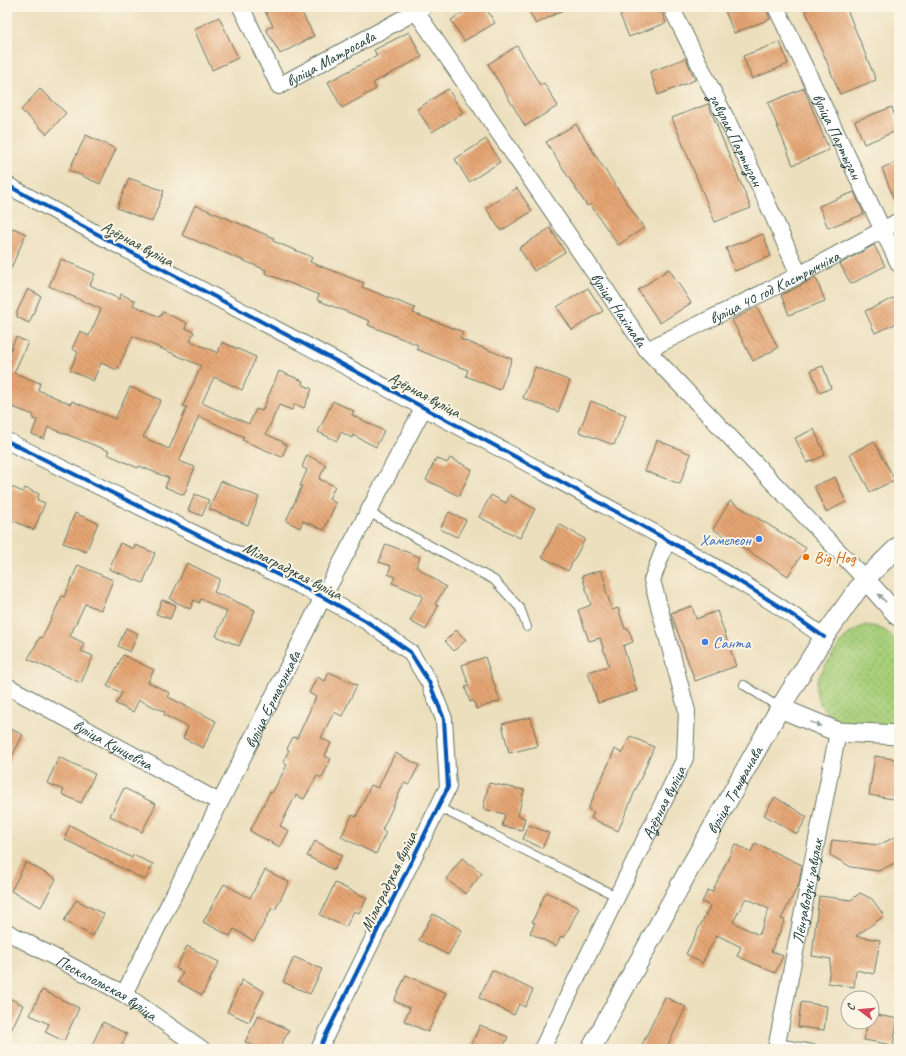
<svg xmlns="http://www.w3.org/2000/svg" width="906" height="1056" font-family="Caveat,sans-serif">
	<defs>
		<pattern id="grass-dots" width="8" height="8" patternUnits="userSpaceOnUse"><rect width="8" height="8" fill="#a8cf7a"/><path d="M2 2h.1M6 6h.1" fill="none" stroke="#88a965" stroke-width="1.8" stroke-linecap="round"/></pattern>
		<pattern id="building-back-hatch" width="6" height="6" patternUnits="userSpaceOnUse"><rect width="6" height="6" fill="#e5a472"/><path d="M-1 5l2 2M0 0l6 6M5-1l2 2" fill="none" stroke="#b9875e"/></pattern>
	</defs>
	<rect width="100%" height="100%" fill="#fcf5e5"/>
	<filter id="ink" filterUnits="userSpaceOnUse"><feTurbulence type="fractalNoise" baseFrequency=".025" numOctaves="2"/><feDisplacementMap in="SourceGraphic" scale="8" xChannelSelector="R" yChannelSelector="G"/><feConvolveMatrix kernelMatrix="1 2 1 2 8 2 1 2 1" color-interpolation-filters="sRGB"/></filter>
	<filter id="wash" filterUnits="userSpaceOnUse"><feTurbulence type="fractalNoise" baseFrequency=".012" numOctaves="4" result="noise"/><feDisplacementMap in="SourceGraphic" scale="16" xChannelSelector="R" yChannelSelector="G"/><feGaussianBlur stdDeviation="0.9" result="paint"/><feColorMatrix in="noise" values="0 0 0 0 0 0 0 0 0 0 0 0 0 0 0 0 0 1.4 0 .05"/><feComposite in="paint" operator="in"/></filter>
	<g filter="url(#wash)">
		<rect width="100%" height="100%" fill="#ecdfbd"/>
		<!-- grass -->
		<path fill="url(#grass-dots)" stroke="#648657" d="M866,625C882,627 889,632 899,643V727C880,726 848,728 833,718C822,711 813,694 817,681C819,674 842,640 848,635C853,630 859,628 866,625Z"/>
		<g id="blocks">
			<!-- building -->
			<path fill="url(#building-back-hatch)" fill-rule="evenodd" d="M263,7H299L314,36L280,54L266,29L273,26Z
				M471,7H485L495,23L464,41L451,20Z
				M527,7H569L536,24Z
				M640,7H660L666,23L629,37L620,15Z
				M735,7H766L770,19L734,33L725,11Z
				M804,7H846L876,80L840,94Z
				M219,17L238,58L212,70L194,29Z
				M409,32L422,57L373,83L376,89L342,108L328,82L377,56L374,50Z
				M780,42L788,64L752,79L743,56Z
				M517,46L540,85L544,83L558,106L525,126L488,64Z
				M686,58L695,80L658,95L650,72Z
				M804,88L829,150L793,165L768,103Z
				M40,89L66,113L47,134L21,110Z
				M448,89L463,113L432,132L417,109Z
				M708,104L751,208L715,222L672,118Z
				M892,107L899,130L864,144L855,121Z
				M576,124L601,164L644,228L618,245L590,204L587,206L546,142Z
				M86,135L116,149L100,184L69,170Z
				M486,139L500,162L469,182L455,159Z
				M899,161V209L898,210L882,168Z
				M129,178L164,191L152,222L117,208Z
				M517,188L532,211L501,231L486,208Z
				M854,192L864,214L828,228L819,206Z
				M195,205L274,238L273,241L312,257L310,262L364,283L362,287L415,308L413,313L463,332L460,339L512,359L500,390L466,376L468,370L416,349L418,345L368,325L370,321L317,300L319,295L265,273L266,270L182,235Z
				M13,228L26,234L7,277V233L10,235Z
				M550,228L565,252L534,271L519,248Z
				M763,234L771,256L735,271L726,248Z
				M874,245L885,266L851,284L840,264Z
				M61,259L95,274L90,285L119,299L121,294L135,301L133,305L160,317L163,312L187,323L185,328L194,332L190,341L218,353L222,342L256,357L242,390L214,377L202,403L249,424L256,409L262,411L279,371L303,381L302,384L312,389L304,408L295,404L292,410L279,405L266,434L283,442V443L287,445L282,457L242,440L244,437L199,416L179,461L195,467L184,495L165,487L169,478L139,466L138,468L107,454L109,451L48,427L44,439L32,434L37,420L33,419L34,415L7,405V359L16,337L28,342L14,373L40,383L38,390L71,404L72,401L115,419L130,387L161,400L143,437L169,449L187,407L183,406L201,366L133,336L117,370L101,363L93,381L70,370L78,352L72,349L80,331L89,336L101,309L49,286Z
				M669,269L691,303L660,323L638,290Z
				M816,278L825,301L789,315L781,295Z
				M588,288L603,311L572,330L557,307Z
				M28,289L41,296L29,323L17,317V312Z
				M899,296V322L875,333L865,311Z
				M757,307L778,348L753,361L732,320Z
				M823,366L831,388L820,393L811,370Z
				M535,367L570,381L558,412L523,398Z
				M333,401L354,411L352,415L384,431L376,447L353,435L352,438L341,432L337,441L318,432Z
				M591,401L626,415L614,445L579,432Z
				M814,429L825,455L807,463L795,438Z
				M657,440L691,454L680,484L645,471Z
				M874,441L895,480L870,492L850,454Z
				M307,455L326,465L319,479L335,486L329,499L336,503L324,530L303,521L300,528L286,521L302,486H300L307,470L302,467Z
				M436,458L447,463L450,458L472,469L459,496L426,480Z
				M835,477L846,502L826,512L814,486Z
				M221,481L259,497L248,525L209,509Z
				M7,485L23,492L25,488L39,494L37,500L45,503L34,530L7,518Z
				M195,494L209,500L202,516L188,510Z
				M491,495L506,503L510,495L535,509L520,538L479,517Z
				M730,501L806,548L788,576L713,529Z
				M449,512L466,520L457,537L440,529Z
				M75,513L98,523L86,552L63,543Z
				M559,524L585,539L568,571L542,557Z
				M120,543L134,549L135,545L155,553L143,583L109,569Z
				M386,544L420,557L416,567L446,587L435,604L438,606L426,630L410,621L423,596L392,583L395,577L388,574L391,566L379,562Z
				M187,563L220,579L214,592L255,610L239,646L216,636L227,612L201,599L199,603L194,600L190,609L170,599Z
				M78,565L113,580L101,610L85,604L70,636L84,643L81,651L93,656L81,683L28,659L40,637L42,638L62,596L64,597Z
				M601,570L606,584H604L612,610L618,608L625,629L628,628L633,642L623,646L637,691L598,703L588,672L609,666L600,638L589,641L578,610L591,605L582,576Z
				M162,600L176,605L170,619L156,614Z
				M692,606L696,619L717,611L736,666L695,681L671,613Z
				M126,628L138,634L130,652L118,646Z
				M456,630L466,640L454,651L445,641Z
				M123,655L154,670L148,682L170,693L168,697L216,721L203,748L183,738L188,727L164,715L165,712L139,700L133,712L116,704L122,693L107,686Z
				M485,657L500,701L476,709L474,701L470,702L465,687L469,686L462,665Z
				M329,672L357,685L342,716L334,712L321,738L331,743L325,756L331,759L322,778L317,776L304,799L296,795L280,826L289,831L280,847L250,831L270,792L272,793L287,765L283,762L289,750L287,749L293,737L297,738L316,697L309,693L317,677L325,681Z
				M531,717L538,746L509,753L502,724Z
				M7,727L23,735L7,766Z
				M630,736L654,747L618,831L591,818L594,812L588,809L615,749L622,753Z
				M395,753L419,765L409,785L404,783L382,830L386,832L376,854L341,837L352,815L356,817L371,785L378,788Z
				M875,756L899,760V800L869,795Z
				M59,757L95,774L81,803L62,794L64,790L47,783Z
				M489,783L524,790L518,816L525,818L522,830L502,826L505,814L483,809Z
				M124,788L156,804L142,832L110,816Z
				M775,797L807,817L797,834L764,815Z
				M70,825L132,858L133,855L153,864L145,880L64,839Z
				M529,825L549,833L542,848L523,839Z
				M899,835V861L878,871L851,867L830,855L832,840L879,845Z
				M315,841L342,855L334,870L307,856Z
				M755,843L802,865L799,884L781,919L785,920L771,951L783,956L775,973L737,956L741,947L717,935L702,963L686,954L710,906L702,902L708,890L712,892L735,844L751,852ZM746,898L769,909L759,935L733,922Z
				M462,858L482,873L466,894L446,879Z
				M26,862L56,879L41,907L11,891Z
				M265,870L289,882L275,910L272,908L254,941L234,929L230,936L203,922L224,884L250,898Z
				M335,883L367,898L359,913L354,911L346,927L320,915Z
				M546,892L579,908L564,938L561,936L556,946L530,933L535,923L532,922Z
				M860,893L872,899L884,916L856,936L880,940L874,974L856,970L854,987L828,983L831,959L812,956L819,896L851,900Z
				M76,900L104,914L93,936L64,921Z
				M433,914L462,930L448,955L419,940Z
				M187,946L219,962L202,995L178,982L183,972L176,968Z
				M294,957L322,969L310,994L283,982Z
				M492,970L533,990L525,1007L519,1004L514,1015L479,998Z
				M406,975L446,993L428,1032L404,1021L410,1008L394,1001Z
				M242,980L264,991L249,1022L227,1012Z
				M42,990L79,1008L64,1041L45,1032L49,1024L30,1015Z
				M7,997L23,1005L7,1039Z
				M665,997L686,1007L666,1049H640Z
				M801,1002L827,1006L824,1030L798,1027Z
				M872,1014L898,1019L893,1045L864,1040L868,1022H872Z
				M258,1015L289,1030L279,1049H261L245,1042Z
				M103,1022L127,1034L120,1049H90Z
				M480,1025L508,1037L502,1049H469Z"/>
		</g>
	</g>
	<g filter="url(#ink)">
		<use href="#blocks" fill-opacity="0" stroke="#677664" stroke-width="1"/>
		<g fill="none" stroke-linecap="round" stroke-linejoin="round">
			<defs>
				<path id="service" d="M368,512L494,580L520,608L527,627
					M744,685L780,708
					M438,807L618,897
					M777,1043L812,1049"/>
				<g id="minor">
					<path id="s1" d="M241,7L279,86L424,7"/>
					<path id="s2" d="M413,7L647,350L865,579"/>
					<path id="s3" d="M671,7L762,191L799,275"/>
					<path id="s4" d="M776,7L899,264"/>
					<path d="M7,185C187,284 369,377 549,475C641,526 739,576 824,637"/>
					<path id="s5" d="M647,350L799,275L899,221"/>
					<path d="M7,441L323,597L366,621L410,652L429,682L444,719L448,787L319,1049"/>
					<path id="s6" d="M7,686L219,802"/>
					<path id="s7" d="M7,932L124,994L202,1049"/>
					<path id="s8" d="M124,994L323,597L424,407"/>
					<path id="s9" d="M542,1049L685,758L687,711L652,580L667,540"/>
					<path id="s10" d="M776,1049L838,732"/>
				</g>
				<g id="tertiary">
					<path d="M865,579L899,617"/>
					<path d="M780,708L838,732L899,735"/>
					<path id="s11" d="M591,1049L692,864L780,708L824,637L865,579L899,546"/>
				</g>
			</defs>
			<!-- service casing -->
			<use href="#service" stroke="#677664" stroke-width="10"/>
			<!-- minor casing -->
			<use href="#minor" stroke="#677664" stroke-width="18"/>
			<!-- tertiary casing -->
			<use href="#tertiary" stroke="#677664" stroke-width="21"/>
			<!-- service -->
			<use href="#service" stroke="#fff" stroke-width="8"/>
			<!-- minor -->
			<use href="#minor" stroke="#fff" stroke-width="16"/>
			<!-- tertiary -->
			<use href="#tertiary" stroke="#fff" stroke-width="19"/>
			<defs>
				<path id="cycleway" d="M7,185C187,284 369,377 549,475C641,526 739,576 824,637
					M7,441L323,597L366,621L410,652L429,682L444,719L448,787L319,1049"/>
			</defs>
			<!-- cycleway casing -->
			<use href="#cycleway" stroke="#fcf5e5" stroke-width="6"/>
			<!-- cycleway -->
			<use href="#cycleway" stroke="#0057b8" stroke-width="4"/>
		</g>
		<!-- one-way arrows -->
		<defs><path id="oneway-solid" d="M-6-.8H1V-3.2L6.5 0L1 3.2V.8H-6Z"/></defs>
		<g fill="#8f9e9a">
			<use href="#oneway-solid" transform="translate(882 598) rotate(-133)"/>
			<use href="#oneway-solid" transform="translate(816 724) rotate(20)"/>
		</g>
	</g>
	<!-- markers -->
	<g fill="#3f7fe0" stroke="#fcf5e5" stroke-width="1.5">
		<circle cx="759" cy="539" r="4"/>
		<circle cx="705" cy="642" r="4"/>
	</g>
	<circle fill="#e8710a" stroke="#fcf5e5" stroke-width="1.5" cx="806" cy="557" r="4"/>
	<g text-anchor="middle" stroke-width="4" stroke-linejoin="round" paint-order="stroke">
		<!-- street labels -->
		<g font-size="16" fill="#1f3d34" stroke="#fcf5e5">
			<text dy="6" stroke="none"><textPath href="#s1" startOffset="146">вуліца Матросава</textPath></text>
			<text dy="6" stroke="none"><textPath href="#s4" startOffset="143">вуліца Партызан</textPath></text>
			<text dy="6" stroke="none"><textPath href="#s3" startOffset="148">завулак Партызан</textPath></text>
			<text transform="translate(138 243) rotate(28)" y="6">Азёрная вуліца</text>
			<text dy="6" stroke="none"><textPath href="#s5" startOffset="142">вуліца 40 год Кастрычніка</textPath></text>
			<text dy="6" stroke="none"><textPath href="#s2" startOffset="366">вуліца Нахімава</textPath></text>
			<text transform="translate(425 394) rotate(28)" y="6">Азёрная вуліца</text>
			<text transform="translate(293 570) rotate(27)" y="6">Мілаградзкая вуліца</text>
			<text dy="6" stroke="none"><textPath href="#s8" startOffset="330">вуліца Ермачэнкава</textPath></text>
			<text dy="6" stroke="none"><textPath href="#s6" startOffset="121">вуліца Кунцевіча</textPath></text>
			<text dy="6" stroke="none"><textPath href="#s11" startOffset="296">вуліца Трыфанава</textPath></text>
			<text dy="6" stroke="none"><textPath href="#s9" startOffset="275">Азёрная вуліца</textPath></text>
			<text transform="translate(388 881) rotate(-64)" y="6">Мілаградзкая вуліца</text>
			<text dy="6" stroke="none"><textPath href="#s10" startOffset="161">Лёнзаводзкі завулак</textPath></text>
			<text dy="6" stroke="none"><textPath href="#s7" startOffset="114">Пескапольская вуліца</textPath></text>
		</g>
		<!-- shop labels -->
		<g font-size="16" fill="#366cbe" stroke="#fcf5e5" text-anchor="end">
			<text x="751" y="545">Хамелеон</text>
			<text x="713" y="648" text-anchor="start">Санта</text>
		</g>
		<!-- food labels -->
		<g font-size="16" fill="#c56008" stroke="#fcf5e5" text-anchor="start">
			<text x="814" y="563">Big Hog</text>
		</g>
	</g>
	<!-- margin -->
	<rect width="906" height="1056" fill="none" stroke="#fcf5e5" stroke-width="24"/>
	<!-- north arrow -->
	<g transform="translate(860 1010) rotate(286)"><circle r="19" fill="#fcf5e5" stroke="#a4ab9e"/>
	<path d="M0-3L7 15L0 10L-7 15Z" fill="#d1495b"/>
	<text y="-6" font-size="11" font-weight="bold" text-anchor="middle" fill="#1f3d34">С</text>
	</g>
</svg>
